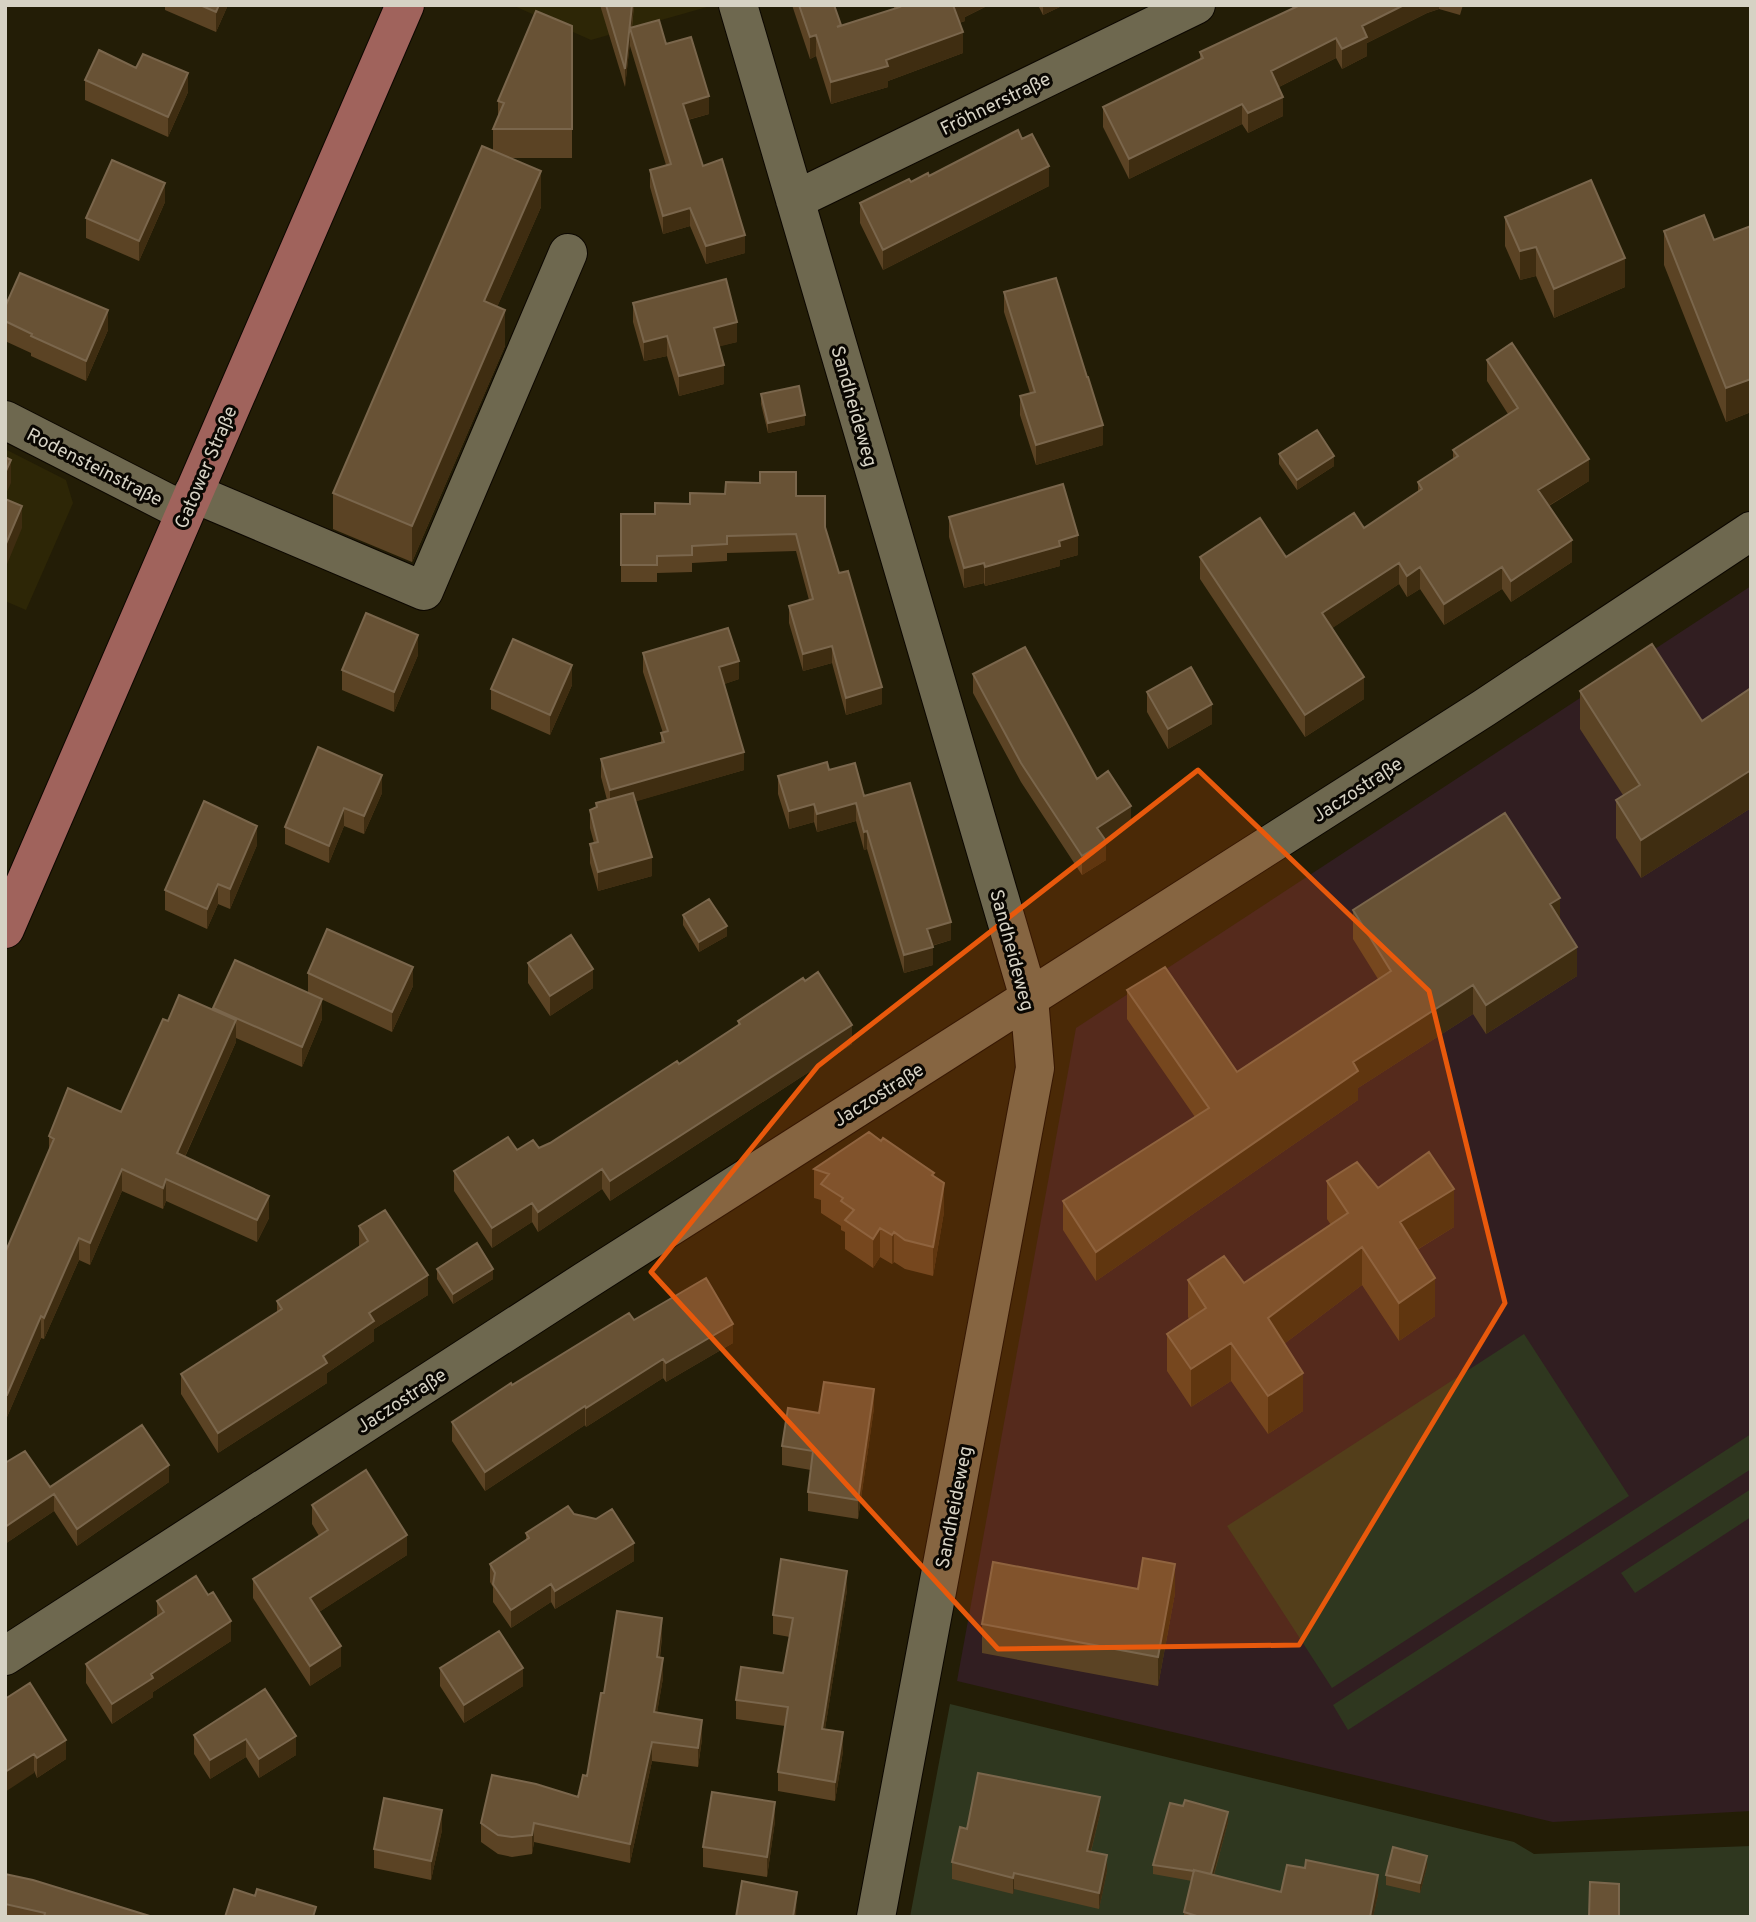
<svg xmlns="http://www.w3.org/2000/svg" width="1756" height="1922" font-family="Overpass,sans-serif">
	<rect width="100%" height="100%" fill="#231d06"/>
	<!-- built -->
	<path fill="#2d2606" d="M512,5H706L707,7L591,40Z
		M5,449L66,480L73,503L26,610L5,601Z"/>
	<!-- education -->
	<path fill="#311e21" d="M1751,586V1811L1553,1822L957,1681L1076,1028Z"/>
	<!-- green -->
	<path fill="#2f371f" d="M1524,1334L1629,1496L1332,1688L1227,1526Z
		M1751,1434V1469L1348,1730L1333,1705Z
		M1751,1489V1517L1635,1593L1621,1573Z
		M950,1704L1514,1842L1534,1854L1751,1846V1917H910Z"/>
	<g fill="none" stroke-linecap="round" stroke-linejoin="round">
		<defs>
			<path id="minor" d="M738,5L1029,998L1035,1068L876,1917
				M795,200L1196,5
				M5,420L185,512
				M193,493L424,591L568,253
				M5,1656L585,1281L1484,708L1751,531"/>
			<path id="major" d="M5,929L405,5"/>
		</defs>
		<!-- minor casing -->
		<use href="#minor" stroke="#0c0700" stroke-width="40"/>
		<!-- major casing -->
		<use href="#major" stroke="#0c0700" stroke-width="40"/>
		<!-- minor -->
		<use href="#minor" stroke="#6e684f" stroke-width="38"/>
		<!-- major -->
		<use href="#major" stroke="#a0635c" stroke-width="38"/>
	</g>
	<!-- wall -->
	<path fill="#5b4324" d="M165,5H228L216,32L165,10Z
		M600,5H634L632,28L666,44L709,114L688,120L703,166L745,253L706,264L690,226L663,234L650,187V170L666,165L630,46V42L625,87Z
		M792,5H834L841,26L894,9V5H989L965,17V21L959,23L963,53L888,81V87L831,104L816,56L810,59Z
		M1038,5H1064L1043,15Z
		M1292,5H1463L1460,15L1439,9L1427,13L1367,43V56L1342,69L1336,58L1279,87L1283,116L1248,133L1242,124L1129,179L1103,127V107L1200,59V52L1292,9Z
		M572,26V158H510L541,207L497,307L505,346L412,562L333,529V493L493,151V129L498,117V101Z
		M85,80L188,92L168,137L85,100Z
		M1022,139L1049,186L883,270L860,223V203L911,182Z
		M165,202L139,261L86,238V218Z
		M1505,217L1625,287L1554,318L1536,276L1520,280L1505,246Z
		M1751,226V412L1726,422L1664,265V231L1714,240Z
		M1004,292L1087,377L1103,445L1036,465L1020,415V396L1030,393L1004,312Z
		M633,303L737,342L719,346L724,384L679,396L667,356L644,361L633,322Z
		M5,307L108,330L86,381L31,356V353L5,341Z
		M1487,360L1589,481L1549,506L1572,562L1511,602L1502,589L1444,625L1420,589L1407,597L1399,584L1332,628L1364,699L1305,737L1200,579V557H1286L1364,528L1418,493V482L1453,459V450L1508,414L1487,381Z
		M761,394L805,425L768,433L761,404Z
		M1279,454L1334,466L1297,490L1279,464Z
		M796,496L825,528L839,573L882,704L846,715L832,663L803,671L789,623V606L809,600L796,551L727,553V561L692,563V572L657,573V582H621V514H655L690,504Z
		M949,517L1078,555L1060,560V566L985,586L984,583L964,588L949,537Z
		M643,653L739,679L724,684L744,770L636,801L652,876L598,891L590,863V844L594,843L590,828V810L596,807V803L607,800L601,777V759L661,742V733H663L643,672Z
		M418,655L394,712L342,690V670Z
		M973,674L1097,779L1131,825L1106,841V860L1082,875L1021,782L973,693Z
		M572,685L550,735L491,709V689Z
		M1751,688V808L1641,878L1616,838V800L1623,795L1580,729V691L1702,721Z
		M1147,692L1212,724L1168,749L1147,712Z
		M829,770L864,796L951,940L932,946L933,965L904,973L867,849L864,850L856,821L817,832L814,822L789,829L778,794V776Z
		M382,793L364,834L344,826L329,863L285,844V827Z
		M257,845L230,909L218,904L207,929L165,910V890Z
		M1353,910L1560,919L1577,976L1486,1034L1473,1014L1358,1088V1100L1096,1281L1063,1230V1201L1195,1117L1127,1019V990L1237,1072L1378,979L1353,939Z
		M683,915L727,936L699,952L683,925Z
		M528,963L593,988L550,1016L528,983Z
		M308,973L413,986L392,1032L308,993Z
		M213,1008L322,1019L302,1067L236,1038V1042L185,1157L269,1218L257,1242L166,1201L163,1209L122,1191L90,1265L79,1260L44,1339L41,1338L7,1417L5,1416V1253L49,1151V1136L121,1112L168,1021L213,1010Z
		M738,1021L852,1044L610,1201L602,1189L538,1232L532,1222L492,1248L454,1191V1171L517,1150L539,1148L550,1143L679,1064L738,1025Z
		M814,1169L934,1177L944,1212L933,1276L905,1269L894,1262L892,1264L880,1257L873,1268L845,1249V1232L841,1230V1226L821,1213V1200L814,1198Z
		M1327,1181L1378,1188L1454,1227L1417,1250L1435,1316L1399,1341L1362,1285L1284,1344L1303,1411L1268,1434L1231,1381L1191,1407L1167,1371V1334L1189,1319L1188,1317V1280L1244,1283L1331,1225L1327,1219Z
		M359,1226L428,1295L374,1329V1341L327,1373V1383L218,1453L181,1394V1374L277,1312V1301L359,1247Z
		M437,1269L493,1279L453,1304L437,1279Z
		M634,1320L733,1343L666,1382L663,1378L586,1427L585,1425L485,1491L452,1441V1422L512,1385Z
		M874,1408L858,1519L808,1511V1492L811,1470L782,1465V1446L819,1413Z
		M5,1463L50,1487L169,1482L77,1546L54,1511L5,1544Z
		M312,1505L407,1555L319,1612L341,1666L310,1686L253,1598V1579L319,1536L312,1524Z
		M574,1514L634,1561L555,1609L551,1602L511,1628L493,1602V1587L490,1582V1564L526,1540V1533Z
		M1138,1589L1175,1593L1158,1686L982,1653V1624Z
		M847,1590L825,1729L843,1751L835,1801L778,1791V1772L785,1726L736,1719V1700L783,1673L790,1637L773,1634V1615Z
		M157,1601L231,1641L153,1692V1697L112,1724L86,1683V1664L157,1616Z
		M662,1637L660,1658L663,1678L657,1712L702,1739L698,1767L652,1761L630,1863L534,1842L532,1854L512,1857L498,1854L481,1842V1823L578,1797L587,1776L604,1693Z
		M440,1668L523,1686L464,1723L440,1686Z
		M5,1699L66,1759L37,1778Z
		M194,1735L296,1736V1755L259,1778L246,1757L210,1779L194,1754Z
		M1183,1806L1228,1822L1214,1875L1281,1892L1378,1894L1373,1917H1184V1912L1192,1881L1153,1874V1865Z
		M1100,1813L1091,1852L1107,1871L1099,1909L1014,1889L1013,1894L952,1879V1862Z
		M775,1821L767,1877L703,1867V1847Z
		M442,1830L431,1880L374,1868V1849Z
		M1427,1866L1420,1893L1386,1885V1875Z
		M5,1874L153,1917H5Z"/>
	<!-- shaded-wall -->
	<path fill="#3f2d11" d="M219,5H228L216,32V12Z
		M632,5H634L631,32L630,28V42L625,87V69Z
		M952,5H989L965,17V21L952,25Z
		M1043,5H1064L1043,15Z
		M1404,5H1439V9L1427,13L1367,43V56L1342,69V49L1362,26Z
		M963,32V53L888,81V87L831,104V82L886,60Z
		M816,35V56L810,59V37Z
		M1336,38V58L1271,91V71Z
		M188,73V92L168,137V117Z
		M709,96V114L683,121V104Z
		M1283,97V116L1248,133V113Z
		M1242,104V124L1129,179V159Z
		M1049,166V186L883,270V250Z
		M541,171V207L484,337V301Z
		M165,183V202L139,261V241Z
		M690,208V226L663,234V216Z
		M745,235V253L706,264V246Z
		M1536,247V276L1520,280V251Z
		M1625,258V287L1554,318V289Z
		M108,310V330L86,381V361Z
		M505,310V346L412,562V526Z
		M737,322V342L714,348V328Z
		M667,336V356L644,361V342Z
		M724,365V384L679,396V376Z
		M1751,379V412L1726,422V388Z
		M805,415V425L768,433V423Z
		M1103,425V445L1036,465V445Z
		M1334,456V466L1297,490V480Z
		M1589,459V481L1538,512V490Z
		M11,460V483L5,496V473Z
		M22,506V528L5,569V546Z
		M1078,535V555L1060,560V566L985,586V567L1059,541Z
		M1572,540V562L1511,602V581Z
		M984,563V583L964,588V568Z
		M1399,563V584L1322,635V613Z
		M1420,567V589L1407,597V576Z
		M1502,567V589L1444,625V604Z
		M418,635V655L394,712V692Z
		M832,646V663L803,671V654Z
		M739,661V679L719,686V667Z
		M572,665V685L550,735V715Z
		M1364,677V699L1305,737V715Z
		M882,687V704L846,715V698Z
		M1212,704V724L1168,749V729Z
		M744,752V770L610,809V790Z
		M1751,770V808L1641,878V840Z
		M382,775V793L364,834V816Z
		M856,803V821L817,832V814Z
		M814,804V822L789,829V811Z
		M1131,806V825L1106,841V860L1082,875V856L1097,828Z
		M344,808V826L329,863V846Z
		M257,826V845L230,909V889Z
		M867,831V849L864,850V832Z
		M652,857V876L598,891V872Z
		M218,884V904L207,929V909Z
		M1560,898V927L1550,904Z
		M951,922V940L927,947V929Z
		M727,926V936L699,952V942Z
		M933,947V965L904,973V955Z
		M1577,947V976L1486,1034V1005Z
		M413,967V986L392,1032V1012Z
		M593,969V988L550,1016V996Z
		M1473,985V1014L1358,1088V1100L1096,1281V1252L1353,1062Z
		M322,999V1019L302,1067V1047Z
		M236,1020V1042L177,1174V1153Z
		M852,1025V1044L610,1201V1181Z
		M122,1169V1191L90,1265V1243Z
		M602,1169V1189L538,1232V1212Z
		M166,1179V1201L163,1209V1188Z
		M944,1183V1212L933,1276V1247Z
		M1454,1189V1227L1400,1260V1222Z
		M269,1196V1218L257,1242V1220Z
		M532,1203V1222L492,1248V1228Z
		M880,1228V1257L873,1268V1239Z
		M894,1232V1262L892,1264V1235Z
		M79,1238V1260L44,1339V1318Z
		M1362,1247V1285L1268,1356V1318Z
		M493,1269V1279L453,1304V1294Z
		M428,1275V1295L374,1329V1341L327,1373V1383L218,1453V1433L323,1356L369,1313Z
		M1435,1278V1316L1399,1341V1303Z
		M41,1316V1338L7,1417V1395Z
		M733,1324V1343L666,1382V1363Z
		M1231,1343V1381L1191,1407V1369Z
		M663,1359V1378L586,1427V1408Z
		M1303,1373V1411L1268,1434V1396Z
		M874,1389V1408L858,1519V1500Z
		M585,1406V1425L485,1491V1472Z
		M169,1465V1482L77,1546V1529Z
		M54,1494V1511L5,1544V1527Z
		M407,1535V1555L310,1618V1598Z
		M634,1543V1561L555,1609V1591Z
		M1175,1564V1593L1158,1686V1657Z
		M847,1571V1590L822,1748V1729Z
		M551,1584V1602L511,1628V1610Z
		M662,1618V1637L657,1676V1657Z
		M231,1621V1641L153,1692V1697L112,1724V1704L151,1674Z
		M341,1646V1666L310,1686V1666Z
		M663,1658V1678L654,1731V1712Z
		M523,1668V1686L464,1723V1705Z
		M702,1720V1739L698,1767V1748Z
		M843,1732V1751L835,1801V1782Z
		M296,1736V1755L259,1778V1759Z
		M246,1739V1757L210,1779V1760Z
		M66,1740V1759L37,1778V1758Z
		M652,1742V1761L630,1863V1844Z
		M34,1754V1773L5,1792V1772Z
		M1100,1797V1813L1087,1867V1851Z
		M775,1802V1821L767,1877V1857Z
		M442,1810V1830L431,1880V1861Z
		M1228,1812V1822L1211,1884V1874Z
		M534,1823V1842L532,1854V1835Z
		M1107,1855V1871L1099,1909V1893Z
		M1427,1856V1866L1420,1893V1883Z
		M1014,1873V1889L1013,1894V1878Z
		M1378,1875V1894L1373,1917H1370Z
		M797,1892L796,1917H793Z"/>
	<!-- building -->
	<path fill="#685235" stroke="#7a664c" stroke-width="2" d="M200,5H219L216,12Z
		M606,5H632L625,69Z
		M799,5H834L841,25L837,27L900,7L899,5H953L963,32L886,60L888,66L831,82L816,35L810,37Z
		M1298,5H1404L1362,26L1367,37L1342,49L1336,38L1271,71L1283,97L1248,113L1242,104L1129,159L1103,107L1203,58L1200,52L1298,6Z
		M536,11L572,26V129H493L504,103L498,101Z
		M659,20L666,44L691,37L709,96L683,104L703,166L722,159L745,235L706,246L690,208L663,216L650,170L671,164L630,28Z
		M99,50L136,68L143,54L188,73L168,117L85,80Z
		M1018,130L1022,139L1032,134L1049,166L883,250L860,203L909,179L911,182L928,173L929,176Z
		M482,146L541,171L484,301L505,310L412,526L333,493Z
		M112,160L165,183L139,241L86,218Z
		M1591,180L1625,258L1554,289L1536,247L1520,251L1505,217Z
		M1704,215L1714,240L1751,226V379L1726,388L1664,231Z
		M20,273L108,310L86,361L31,336L32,334L5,321V307Z
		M1056,278L1087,377H1088L1103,425L1036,445L1020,396L1035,392L1004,292Z
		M726,279L737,322L714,328L724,365L679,376L667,336L644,342L633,303Z
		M1512,343L1589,459L1538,490L1572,540L1511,581L1502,567L1444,604L1420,567L1407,576L1399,563L1322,613L1364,677L1305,715L1200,557L1260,518L1286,557L1354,513L1364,528L1422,489L1418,482L1458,456L1453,450L1518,408L1487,360Z
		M799,386L805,415L768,423L761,394Z
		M1317,430L1334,456L1297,480L1279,454Z
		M5,457L11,460L5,473Z
		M760,472H796V496H825V527L839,573L848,571L882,687L846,698L832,646L803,654L789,606L813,599L796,534L727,536V544L692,546V555L657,556V565H621V514H655V503L690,504V493L725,494L726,482L760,483Z
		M1063,484L1078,535L1059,541L1060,546L985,567L984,563L964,568L949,517Z
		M5,499L22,506L5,546Z
		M366,613L418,635L394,692L342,670Z
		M728,628L739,661L719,667L744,752L610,790L601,759L664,742L661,733L668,731L643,653Z
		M513,639L572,665L550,715L491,689Z
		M1652,644L1702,721L1751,688V770L1641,840L1616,800L1640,785L1580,691Z
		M1025,647L1097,779L1108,771L1131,806L1097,828L1106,841L1082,856L1021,763L973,674Z
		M1191,667L1212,704L1168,729L1147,692Z
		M318,747L382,775L364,816L344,808L329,846L285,827Z
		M827,762L829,770L855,763L864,796L910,783L951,922L927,929L933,947L904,955L867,831L864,832L856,803L817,814L814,804L789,811L778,776Z
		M633,793L652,857L598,872L590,844L598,842L590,810L597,807L596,803Z
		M204,801L257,826L230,889L218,884L207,909L165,890Z
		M1505,813L1560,898L1550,904L1577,947L1486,1005L1473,985L1353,1062L1358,1071L1096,1252L1063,1201L1209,1108L1127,990L1165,967L1237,1072L1391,971L1353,910Z
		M709,899L727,926L699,942L683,915Z
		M327,929L413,967L392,1012L308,973Z
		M571,935L593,969L550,996L528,963Z
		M235,960L322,999L302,1047L213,1008Z
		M818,972L852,1025L610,1181L602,1169L538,1212L532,1203L492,1228L454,1171L508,1137L517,1150L533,1140L539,1148L550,1143L677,1061L679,1064L740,1024L738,1021L803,978L805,981Z
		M179,995L236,1020L177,1153L269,1196L257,1220L166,1179L163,1188L122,1169L90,1243L79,1238L44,1318L41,1316L7,1395H5V1253L54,1139L49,1136L68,1088L121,1112L163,1019L168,1021Z
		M869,1132L881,1141L883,1138L934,1173L932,1175L944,1183L933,1247L905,1240L894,1232L892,1235L880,1228L873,1239L845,1220L854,1210L841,1201L843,1198L821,1184L829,1174L814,1169Z
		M1429,1152L1454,1189L1400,1222L1435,1278L1399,1303L1362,1247L1268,1318L1303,1373L1268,1396L1231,1343L1191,1369L1167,1334L1206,1308L1188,1280L1224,1256L1244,1283L1348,1213L1327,1181L1357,1162L1378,1188Z
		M385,1210L428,1275L369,1313L374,1321L323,1356L327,1363L218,1433L181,1374L282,1309L277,1301L368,1241L359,1226Z
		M477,1243L493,1269L453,1294L437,1269Z
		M706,1278L733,1324L666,1363L663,1359L586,1408L585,1406L485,1472L452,1422L511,1383L512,1385L629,1313L634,1320Z
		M824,1382L874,1389L858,1500L808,1492L813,1451L782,1446L788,1408L819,1413Z
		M142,1425L169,1465L77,1529L54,1494L5,1527V1463L25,1451L50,1487Z
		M366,1470L407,1535L310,1598L341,1646L310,1666L253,1579L328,1530L312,1505Z
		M568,1506L574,1514L596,1519L612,1509L634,1543L555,1591L551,1584L511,1610L493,1584L495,1573L490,1564L529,1538L526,1533Z
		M1143,1558L1175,1564L1158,1657L982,1624L993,1562L1138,1589Z
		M781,1559L847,1571L822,1729L843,1732L835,1782L778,1772L788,1707L736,1700L741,1667L783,1673L793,1618L773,1615Z
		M196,1576L208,1595L213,1592L231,1621L151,1674L153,1678L112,1704L86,1664L164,1612L157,1601Z
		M617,1611L662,1618L657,1657L663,1658L654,1712L702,1720L698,1748L652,1742L630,1844L534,1823L532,1835L512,1837L498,1835L481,1823L492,1775L536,1784L578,1797L583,1775L587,1776L601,1693H604Z
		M499,1631L523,1668L464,1705L440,1668Z
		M30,1683L66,1740L37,1758L34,1754L5,1772V1699Z
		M265,1689L296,1736L259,1759L246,1739L210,1760L194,1735Z
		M978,1773L1100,1797L1087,1851L1107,1855L1099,1893L1014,1873L1013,1878L952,1862L960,1827L967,1829Z
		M712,1792L775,1802L767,1857L703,1847Z
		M384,1798L442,1810L431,1861L374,1849Z
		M1185,1800L1228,1812L1211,1874L1194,1870V1871L1153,1865L1170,1803L1183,1806Z
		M1393,1847L1427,1856L1420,1883L1386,1875Z
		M1306,1860L1378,1875L1370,1917H1200L1184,1912L1194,1870L1281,1892L1287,1865L1305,1868Z
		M5,1874L33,1880L153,1917H44L45,1913L5,1904Z
		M742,1881L797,1892L793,1917H736Z
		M1590,1882L1619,1884V1917H1589Z
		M234,1889L255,1896L257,1889L316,1907L313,1917H225Z"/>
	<!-- marked area -->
	<path fill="#e8590c" fill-opacity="0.2" stroke="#e8590c" stroke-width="5" stroke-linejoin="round" d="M1198,770L1429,991L1505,1303L1299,1645L998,1649L651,1272L818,1066Z"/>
	<g text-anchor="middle" stroke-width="6" stroke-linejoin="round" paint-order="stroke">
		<!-- street labels -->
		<g font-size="19" fill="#d6d2c4" stroke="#0a0702">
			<text transform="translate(995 103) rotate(-26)" y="7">Fröhnerstraße</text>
			<text transform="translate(855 406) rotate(74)" y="7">Sandheideweg</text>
			<text transform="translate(95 466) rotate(27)" y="7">Rodensteinstraße</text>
			<text transform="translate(205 467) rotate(-67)" y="7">Gatower Straße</text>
			<text transform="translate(1357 789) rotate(-33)" y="7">Jaczostraße</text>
			<text transform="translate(1013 950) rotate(75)" y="7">Sandheideweg</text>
			<text transform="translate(878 1094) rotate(-32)" y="7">Jaczostraße</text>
			<text transform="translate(401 1400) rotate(-33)" y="7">Jaczostraße</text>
			<text transform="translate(953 1507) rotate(-79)" y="7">Sandheideweg</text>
		</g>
	</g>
	<!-- border -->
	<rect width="1756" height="1922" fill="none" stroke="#d6d2c4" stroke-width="14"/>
</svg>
